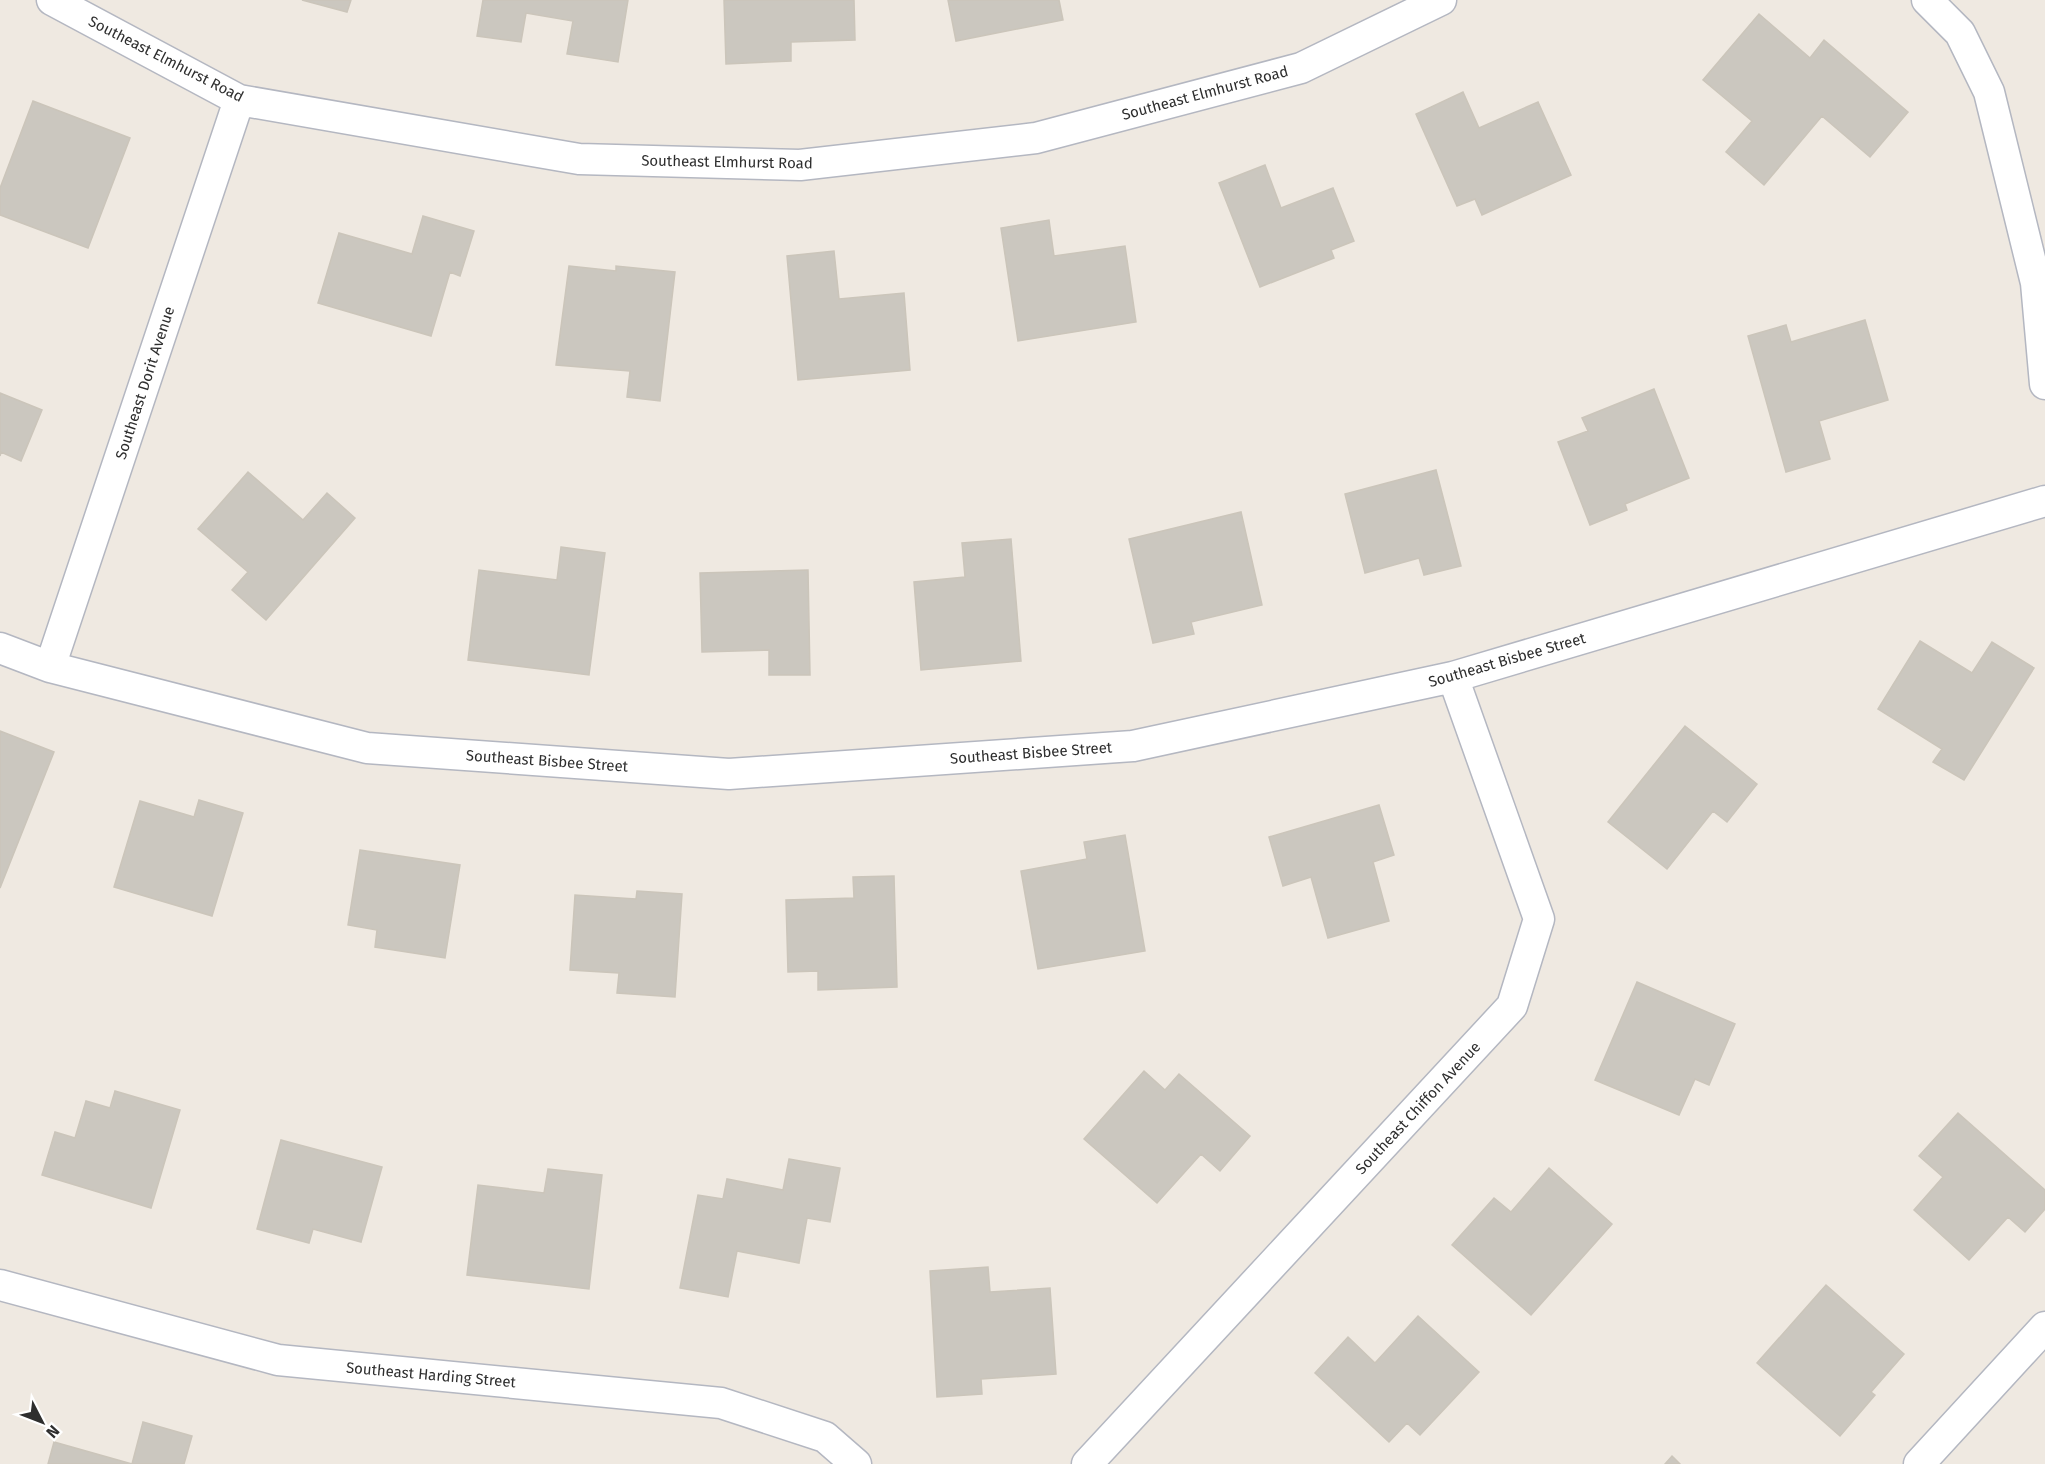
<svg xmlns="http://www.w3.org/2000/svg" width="2045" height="1464" font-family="'Fira Sans',sans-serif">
	<rect width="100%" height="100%" fill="#efe9e1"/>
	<!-- building -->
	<path fill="#cbc7bf" stroke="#cbc5ba" stroke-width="1.5" d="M302,0H351L347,12Z
		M483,0H628L618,62L567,54L573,21L526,13L521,42L477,36Z
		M724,0H854L855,40L791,42V61L726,64Z
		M948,0H1059L1063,20L956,41Z
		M1759,14L1810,58L1824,40L1908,112L1870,157L1822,116L1764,185L1726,152L1752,121L1703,80Z
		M1463,92L1479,128L1538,102L1571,175L1482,215L1475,199L1457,206L1416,114Z
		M33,101L130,138L88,248L0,215V188Z
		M1265,165L1281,208L1333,188L1354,241L1331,250L1334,258L1260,287L1219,183Z
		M423,216L474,231L460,276L450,272L431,336L318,303L339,233L412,254Z
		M1049,220L1054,256L1125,246L1136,322L1018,341L1001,228Z
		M834,251L839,299L904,293L910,370L798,380L787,256Z
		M569,266L616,271V266L675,272L660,401L627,397L630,371L556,365Z
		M1865,320L1888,400L1819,421L1830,459L1786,472L1748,336L1786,325L1791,342Z
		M1654,389L1689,478L1625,504L1627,510L1590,525L1558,442L1588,431L1582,418Z
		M0,393L42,410L21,461L1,452L0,456Z
		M1436,470L1461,566L1424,575L1419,558L1365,573L1345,494Z
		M248,472L303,520L327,493L355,518L266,620L232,590L248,572L198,529Z
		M1241,512L1262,605L1191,622L1194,634L1153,643L1129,539Z
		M1011,539L1021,661L921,670L914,582L965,577L962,543Z
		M561,547L605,553L589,675L468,660L479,570L557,580Z
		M808,570L810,675H769V650L702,652L700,573Z
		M1920,641L1972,673L1992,642L2034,668L1964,780L1933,762L1942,749L1878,709Z
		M1685,726L1757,784L1727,822L1713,811L1667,869L1608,822Z
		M0,731L54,752L0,888Z
		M199,800L243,813L212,916L114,887L140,801L194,817Z
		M1379,805L1394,855L1373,862L1389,921L1328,938L1311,877L1283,886L1269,837Z
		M1125,835L1145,951L1038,969L1021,871L1087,859L1084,842Z
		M360,850L460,865L445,958L375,947L377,930L348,925Z
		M894,876L897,987L818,990V971L788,972L786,900L854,898L853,877Z
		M637,891L682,894L675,997L617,993L619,973L570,970L575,895L636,899Z
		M1637,982L1735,1024L1709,1085L1695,1079L1679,1115L1595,1080Z
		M1144,1071L1165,1090L1179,1074L1250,1136L1220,1171L1201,1154L1157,1203L1084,1139Z
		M115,1091L180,1110L151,1208L42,1175L55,1132L75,1138L86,1101L110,1108Z
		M1958,1113L2045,1190V1209L2025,1232L2008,1217L1969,1260L1914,1210L1943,1177L1919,1156Z
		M281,1140L382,1167L361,1242L313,1229L309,1243L257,1229Z
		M789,1159L840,1168L830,1222L807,1218L799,1263L737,1251L728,1297L680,1288L698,1195L723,1199L727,1179L783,1190Z
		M1549,1168L1612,1224L1531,1315L1452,1245L1494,1198L1511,1212Z
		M548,1169L602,1175L589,1289L467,1275L478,1185L544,1193Z
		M988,1267L990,1292L1050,1288L1056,1374L981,1379L982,1394L937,1397L930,1271Z
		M1826,1285L1904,1354L1871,1392L1875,1395L1840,1436L1757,1363Z
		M1418,1316L1479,1372L1420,1435L1407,1423L1389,1442L1315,1373L1348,1337L1375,1363Z
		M143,1422L192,1436L184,1464H48L54,1442L132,1464Z
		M1672,1456L1680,1464H1665Z"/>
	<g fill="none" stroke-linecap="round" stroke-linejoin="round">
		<defs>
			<path id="street" d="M52,0L239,100L579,159L800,165L1036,138L1301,68L1441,0
				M1927,0L1960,33L1989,92L2036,283L2045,384
				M0,648L50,667L367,748L729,774L1133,746L1453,677L2045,501
				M50,667L239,100
				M0,1285L278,1360L721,1403L825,1437L856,1464
				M1087,1464L1512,1006L1539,919L1453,677
				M1919,1464L2045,1327"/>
		</defs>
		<!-- street casing -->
		<use href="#street" stroke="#b4b7c1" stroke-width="33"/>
		<!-- street -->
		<use href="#street" stroke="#fff" stroke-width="30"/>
	</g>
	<g text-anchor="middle" stroke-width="5" stroke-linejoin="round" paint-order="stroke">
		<!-- street labels -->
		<g font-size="15" fill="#2e2e2e" stroke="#fff">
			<text transform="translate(166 59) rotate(27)" y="5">Southeast Elmhurst Road</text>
			<text transform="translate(1205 93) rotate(-15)" y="5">Southeast Elmhurst Road</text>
			<text transform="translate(727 162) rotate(1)" y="5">Southeast Elmhurst Road</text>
			<text transform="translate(145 383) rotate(-72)" y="5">Southeast Dorit Avenue</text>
			<text transform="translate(1507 660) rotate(-16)" y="5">Southeast Bisbee Street</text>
			<text transform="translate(1031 753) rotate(-4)" y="5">Southeast Bisbee Street</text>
			<text transform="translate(547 761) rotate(4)" y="5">Southeast Bisbee Street</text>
			<text transform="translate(1418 1108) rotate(-47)" y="5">Southeast Chiffon Avenue</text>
			<text transform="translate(431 1375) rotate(5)" y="5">Southeast Harding Street</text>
		</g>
	</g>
	<!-- north arrow -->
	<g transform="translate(42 1422) rotate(132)" stroke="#ffffff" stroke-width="4.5" paint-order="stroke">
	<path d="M0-4.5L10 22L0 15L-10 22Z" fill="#2e2e2e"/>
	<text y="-9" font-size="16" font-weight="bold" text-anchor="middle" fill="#2e2e2e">N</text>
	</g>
</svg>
